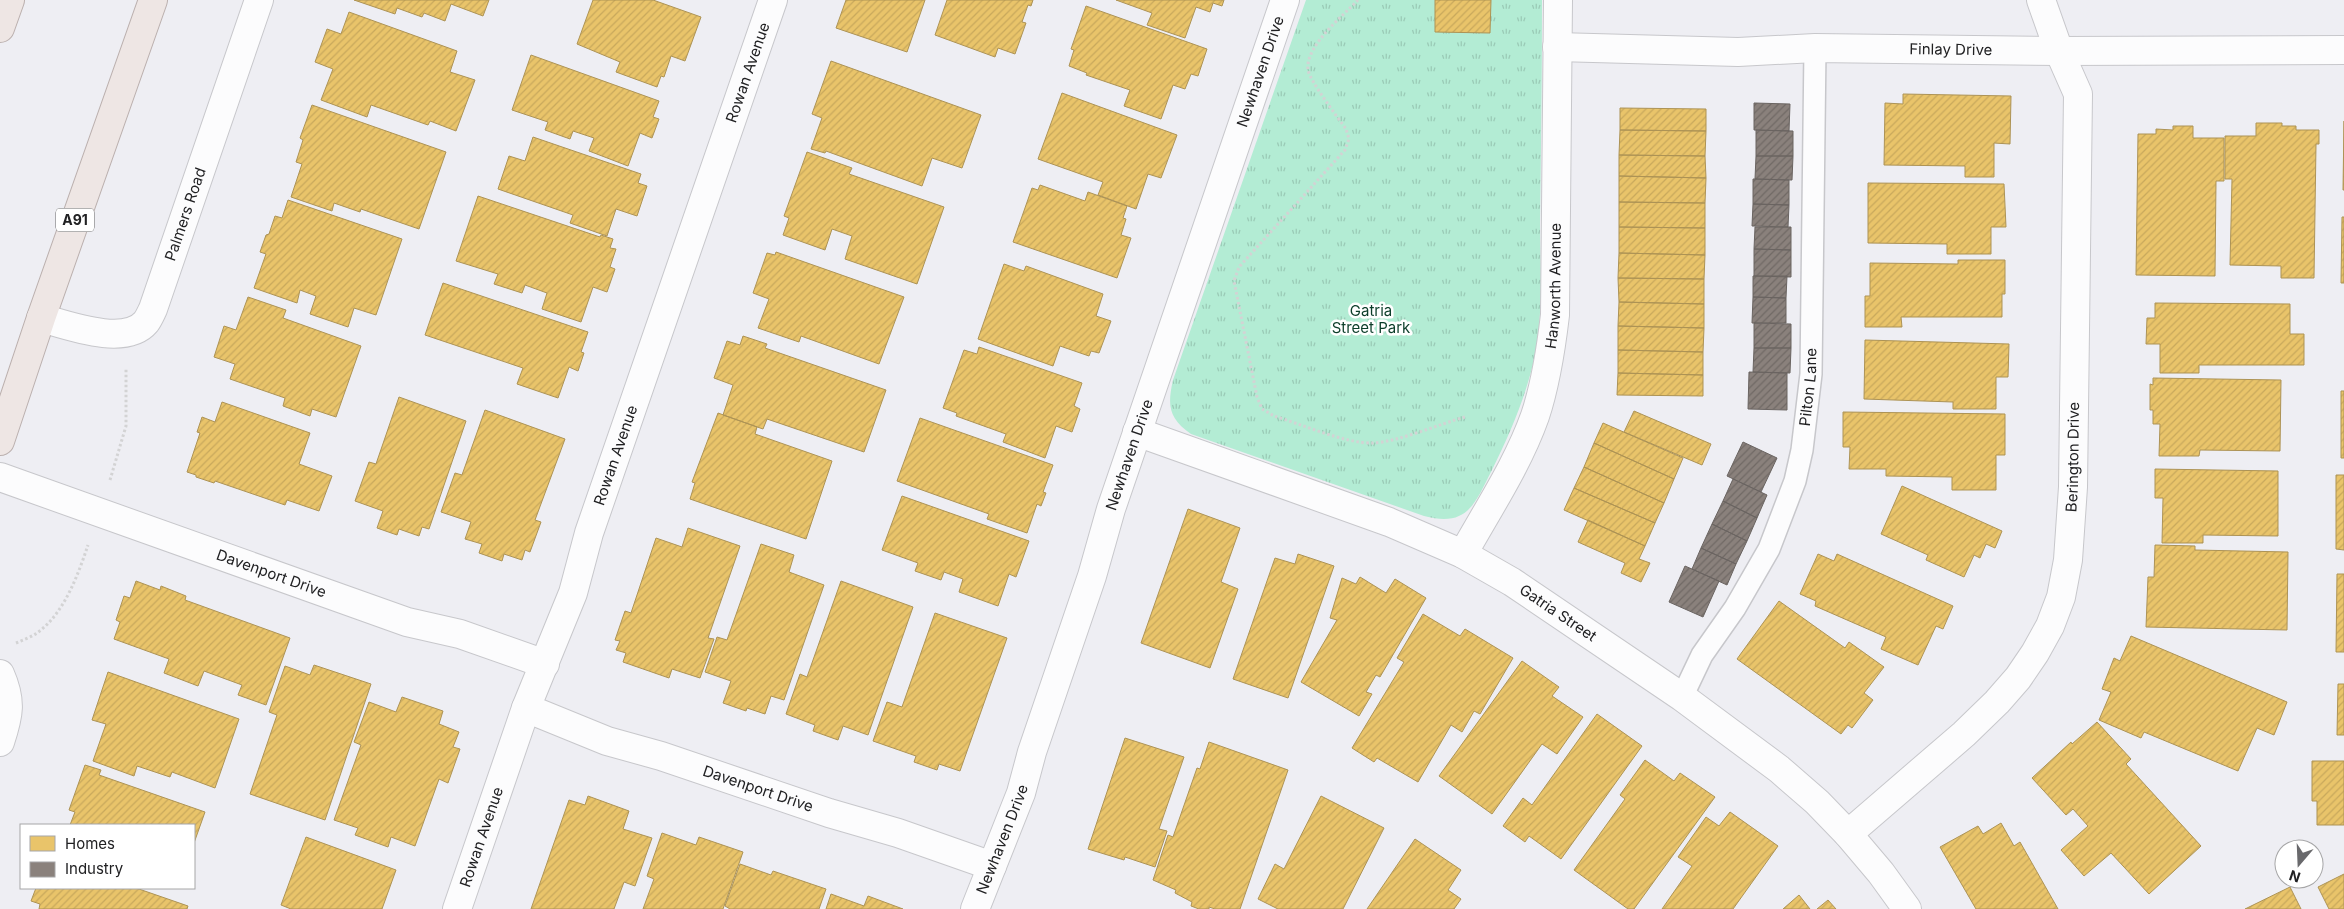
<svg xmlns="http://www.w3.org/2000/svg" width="2344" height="909" font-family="Inter,sans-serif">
	<defs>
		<pattern id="park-tufts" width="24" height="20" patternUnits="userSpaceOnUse" patternTransform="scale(1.25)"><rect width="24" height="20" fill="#b3ecd4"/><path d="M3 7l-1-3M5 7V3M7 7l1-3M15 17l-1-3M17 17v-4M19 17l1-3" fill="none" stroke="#9acab6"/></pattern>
		<pattern id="homes-hatch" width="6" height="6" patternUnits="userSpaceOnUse" patternTransform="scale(1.25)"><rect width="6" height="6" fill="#e9c46a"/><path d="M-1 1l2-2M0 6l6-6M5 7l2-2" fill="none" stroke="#c8a85c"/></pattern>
		<pattern id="industry-hatch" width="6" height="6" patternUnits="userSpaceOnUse" patternTransform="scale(1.25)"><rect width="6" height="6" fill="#8a817c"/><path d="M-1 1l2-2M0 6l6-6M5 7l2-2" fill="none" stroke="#706965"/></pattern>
	</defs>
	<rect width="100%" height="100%" fill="#eeeef3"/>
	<!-- park -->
	<path fill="url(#park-tufts)" d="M1306,0H1542C1542,75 1541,149 1540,224C1540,270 1544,319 1533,364C1524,401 1509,436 1492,470C1475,503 1468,528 1424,516L1191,434C1169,419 1167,406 1173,380Z"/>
	<!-- homes -->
	<path fill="url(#homes-hatch)" stroke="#ad9355" d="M354,0H489L483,16L451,4L445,21L424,13L422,17L397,8L395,14Z
		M593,0H653L701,17L685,61L671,56L664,77L661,76L657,87L616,72L620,62L577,44Z
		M846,0H925L907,52L836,28Z
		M947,0H1033L1031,6L1028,5L1022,22L1026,23L1015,54L998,48L995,57L935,35Z
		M1116,0H1224L1222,6L1213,3L1210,12L1196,7L1185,38L1147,25L1152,13Z
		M1435,0H1491L1490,33L1435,32Z
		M1086,6L1207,49L1198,76L1191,74L1185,89L1173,85L1161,119L1124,106L1130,90L1086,75L1087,73L1069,66L1074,50L1071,49Z
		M349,12L457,51L450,72L475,80L456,131L430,121L428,125L371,105L367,117L321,100L333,69L315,62L327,29L341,34Z
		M531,55L659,101L653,117L659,119L652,138L640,133L628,166L589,151L594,138L573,131L570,139L545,130L548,122L512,110Z
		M831,61L981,115L962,168L932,158L922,186L826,151L825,153L811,149L822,118L812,114Z
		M1062,93L1177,135L1161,178L1148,174L1136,209L1098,195L1103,182L1038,159Z
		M1903,94L2011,96L2010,144L1994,143V177H1965V166L1884,165L1885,103L1903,104Z
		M312,105L446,152L419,229L361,209L360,212L334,203L332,211L291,197L302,164L296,162L303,140L300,138Z
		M1620,108L1706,109V131L1620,130Z
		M2344,121V190H2343Z
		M2256,123H2282V126H2296V130H2319V144H2316L2314,278H2281V266L2230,265L2232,179H2225V136H2256Z
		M2173,126H2193V138H2224V181H2216L2215,276L2136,275L2138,134H2156V129L2173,130Z
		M1620,130L1706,131L1705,156L1619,155Z
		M533,137L641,174L638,183L647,186L637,216L616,209L607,236L570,223L573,215L498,189L509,156L525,161Z
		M807,152L852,168L849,174L944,207L917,284L845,259L852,236L832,229L825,250L783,235L789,218L784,216Z
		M1619,155L1705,156L1706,178L1619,176Z
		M1619,176L1706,178L1705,203L1619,202Z
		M1868,183L2004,184L2006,227H1991V254H1947V244L1868,243Z
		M1040,185L1085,201L1088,192L1127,206L1123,218L1126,219L1121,235L1131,238L1117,278L1013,242L1032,188L1038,190Z
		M478,196L600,237L601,235L613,239L610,248L616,249L610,267L615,269L607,292L593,287L581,322L542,309L547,293L525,285L522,293L494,284L498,274L456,261Z
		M288,200L402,239L376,315L354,308L348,327L310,314L316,296L300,290L297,303L254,288L266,254L260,252L266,235L269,234L275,216L282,218Z
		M1619,202L1705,203V228L1619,227Z
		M2342,217H2344V283H2341Z
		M1619,227L1705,228V255L1619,253Z
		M776,252L904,297L879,364L801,336L799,342L758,328L769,299L753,293L767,253L775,255Z
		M1619,253L1705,255L1704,279L1618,278Z
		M1958,260H2005V294H2002V317H1901L1902,327H1865V296H1870V263L1958,264Z
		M1004,264L1024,271L1026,266L1103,294L1096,316L1111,321L1099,353L1091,351L1089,356L1060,346L1053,366L978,339Z
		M1618,278L1704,279V304L1619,302Z
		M443,283L588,332L581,352L584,353L578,371L569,367L558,398L517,384L523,368L425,335Z
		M248,297L286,310L283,318L361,346L336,417L312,409L310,416L283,406L285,398L230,379L235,364L214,357L224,326L236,330Z
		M1619,302L1704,304V328L1618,326Z
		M2155,303L2290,304V334H2304V365H2199V373H2160V344H2146L2147,318H2155Z
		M1618,326L1704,328L1703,352L1618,350Z
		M743,336L767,344L765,348L886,390L864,452L767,419L763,429L723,415L733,385L714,378L727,341L740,345Z
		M1865,340L2009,344L2008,377H1996V409H1953V402L1864,399Z
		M979,347L1082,383L1074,406L1080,409L1072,432L1056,426L1045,458L1003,442L1006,434L956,416L957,413L943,408L964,350L977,354Z
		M1618,350L1703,352V375L1618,373Z
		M1618,373L1703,375V396L1617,395Z
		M2153,378L2281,380L2280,451L2200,450L2199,456H2159L2160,424H2153V410H2150V384L2153,385Z
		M2341,391H2344V458H2341Z
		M399,397L466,421L429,529L422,527L419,536L399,529L397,535L377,528L383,511L355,501L369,462L376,464Z
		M222,402L310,433L299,464L332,476L319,511L287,500L285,505L215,481L214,483L196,477V475L187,472L200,433L197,432L202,417L215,422Z
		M485,410L565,439L535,520L541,522L530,552L525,550L522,560L504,554L502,561L479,553L482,544L465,539L471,522L441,512L455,473L462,475Z
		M1634,411L1711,444L1702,465L1624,432Z
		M1843,412L2005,414V455H1996V490H1952V477L1886,476V469H1849L1850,447H1843Z
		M718,413L757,427L755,434L832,461L806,539L690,499L695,483L692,482Z
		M920,418L1053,465L1043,492L1046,493L1041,506L1037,504L1027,533L987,519L989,514L897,481Z
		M1603,423L1683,458L1674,479L1594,443Z
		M1594,443L1674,479L1664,503L1584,467Z
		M1584,467L1664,503L1655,523L1574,488Z
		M2155,469L2278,471V536L2203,535V543H2162L2163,498H2155Z
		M2336,475H2344V550L2336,549Z
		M1902,486L2002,531L1995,548L1986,544L1980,558L1974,555L1964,577L1926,560L1928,555L1881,534Z
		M1574,488L1655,523L1645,546L1564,510Z
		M902,496L1029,541L1016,577L1009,574L998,606L959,592L963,579L944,572L941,580L915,571L918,563L882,550Z
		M1188,509L1240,528L1221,582L1238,589L1210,668L1141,643Z
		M1588,520L1645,546L1639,559L1650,563L1641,582L1621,573L1625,563L1578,542Z
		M688,528L740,546L708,638L714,639L700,678L672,669L669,678L623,662L626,653L616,650L620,641L615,640L625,611L631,613L656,538L682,547Z
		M761,544L794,555L789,572L824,585L784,700L771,696L765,714L747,708L746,711L723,703L731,681L705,672L717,637L727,640Z
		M2155,545L2195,546V550L2288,552L2287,630L2146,627L2148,577H2154Z
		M1298,554L1334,566L1288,698L1233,679L1275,558L1295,564Z
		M1818,554L1834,561L1837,554L1953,606L1943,629L1936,626L1918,665L1881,649L1886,637L1815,606L1816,601L1800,594Z
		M2337,574H2344V652H2336Z
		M1360,577L1386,593L1395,579L1426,598L1380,677L1376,675L1366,692L1372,694L1359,716L1301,682L1337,620L1330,618L1342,578L1356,584Z
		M136,581L160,590L161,586L186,596L185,600L290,638L266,705L238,695L242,685L204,671L198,686L164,673L169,659L114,639L120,622L116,620L124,596L130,598Z
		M841,581L913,607L868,735L843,726L838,740L813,731L815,725L786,714L800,674L807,677Z
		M1779,601L1845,648L1849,642L1884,667L1864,693L1873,700L1852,728L1848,725L1841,734L1737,659Z
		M935,613L1007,638L960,771L939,764L937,770L914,762L916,756L873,741L887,702L902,707Z
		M1423,614L1460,636L1465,629L1513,658L1480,714L1474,711L1462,732L1451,725L1418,782L1377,758L1374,762L1352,748L1404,662L1397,658Z
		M2131,636L2287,702L2274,735L2257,728L2238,771L2144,732L2141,738L2099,720L2111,692L2102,689L2114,658L2120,661Z
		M1522,661L1559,687L1552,696L1583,717L1557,754L1542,744L1492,814L1439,776Z
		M314,665L371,684L325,820L250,794L277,715L269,712L285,666L310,675Z
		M108,672L239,719L215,788L172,772L170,777L137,766L134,776L93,761L106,724L92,720Z
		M2338,684H2344V735H2337Z
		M402,697L443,711L439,724L459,732L453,747L460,749L448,783L439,779L415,846L391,837L388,847L355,835L358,828L334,820L361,745L354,742L369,702L396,712Z
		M1597,714L1642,746L1561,859L1529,836L1525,842L1503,826L1523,798L1532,805Z
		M2097,722L2131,759L2126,764L2201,846L2149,894L2111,853L2084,876L2061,850L2088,826L2073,809L2066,815L2032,778L2071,742L2072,744Z
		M1125,738L1184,757L1159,829L1167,831L1155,867L1125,857L1124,860L1088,849Z
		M1209,742L1288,770L1240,909H1215L1209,907V909H1199L1191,906L1192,902L1175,893L1176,890L1153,880L1168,835L1173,837L1197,768L1200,769Z
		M1645,760L1674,781L1680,773L1715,797L1634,909H1628L1574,870L1625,799L1620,795Z
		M2312,761H2344V825H2317V801H2312Z
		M85,765L101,770L99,775L205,812L194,843V825H70L75,812L69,810Z
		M588,796L629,811L623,829L652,838L635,886L624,882L614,909H531L569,800L585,805Z
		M1321,796L1384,828L1343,909H1278L1258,899L1275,864L1284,869Z
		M1730,812L1778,846L1733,909H1662L1692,866L1678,857L1706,817L1719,826Z
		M2001,823L2014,846L2020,842L2058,909H1976L1940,847L1978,826L1983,834Z
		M662,833L696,845L699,837L743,852L723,909H643L654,879L647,876Z
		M306,837L396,870L382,909H291L281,905Z
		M1415,839L1461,870L1448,890L1461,899L1454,909H1367Z
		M740,864L771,875L773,871L826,889L819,909H730L725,906Z
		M2344,874V909H2329L2318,887Z
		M2290,887L2301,909H2245Z
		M36,888H136L188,906L187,909H39L40,904L31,901Z
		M831,894L864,906L868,896L903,909H826Z
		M1799,895L1810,909H1783Z
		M1828,900L1836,909H1817Z"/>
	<!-- industry -->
	<path fill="url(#industry-hatch)" stroke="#6a6461" d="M1754,103L1790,104L1789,131L1754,130Z
		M1756,130L1793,131V156H1756Z
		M1756,156H1793L1792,180L1755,179Z
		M1753,179L1789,180V205L1753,204Z
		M1753,204L1789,205L1788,227L1752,226Z
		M1755,227H1791V250L1754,249Z
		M1754,249L1791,250V277L1754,276Z
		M1753,276H1787L1786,298L1753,297Z
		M1753,297L1786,298V323H1752Z
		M1754,323L1791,324V348H1754Z
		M1754,348H1791L1790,373L1753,372Z
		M1749,372L1787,373V410L1748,409Z
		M1743,442L1777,458L1761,492L1727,476Z
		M1733,479L1767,495L1757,518L1723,501Z
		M1723,501L1757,518L1747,541L1712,524Z
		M1712,524L1747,541L1736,564L1701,548Z
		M1701,548L1736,564L1727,585L1692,569Z
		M1685,566L1719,581L1703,617L1669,602Z"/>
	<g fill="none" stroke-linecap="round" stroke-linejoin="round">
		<defs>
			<g id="service">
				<path id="s1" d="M1682,697L1702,655L1735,608L1769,549L1795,481L1802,450L1811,374L1815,48"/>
			</g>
			<g id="minor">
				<path id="s2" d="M1557,47L1738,52L1815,48L2059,51L2344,50"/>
				<path id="s3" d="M41,318C67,325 125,347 146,322C149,318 151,313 153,309L259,0"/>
				<path id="s4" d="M1137,432L1389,522L1463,554L1512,582L1682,697L1779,769L1817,802L1848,834L1881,873L1907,909"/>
				<path id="s5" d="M0,477L407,622L460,634L545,664"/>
				<path id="s6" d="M1463,554C1488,509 1518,464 1535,416C1546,383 1551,349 1555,315L1558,0"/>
				<path d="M0,674C12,701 9,715 0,742"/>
				<path id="s7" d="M526,708L607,741L661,756L829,813L898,833L992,866"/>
				<path id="s8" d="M1848,834L1964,734L1997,702L2018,678L2035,653L2050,626L2061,597L2068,560L2073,487L2078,94L2059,51L2041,0"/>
				<path id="s9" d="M457,909L526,708L573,593L589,533L773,0"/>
				<path id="s10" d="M975,909L1021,793L1032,752L1092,576L1111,509L1285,0"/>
			</g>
			<path id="trunk" d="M0,28L10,0
				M0,441L41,318L153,0"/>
		</defs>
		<!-- service casing -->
		<use href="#service" stroke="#c7c7cb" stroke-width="24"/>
		<!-- minor casing -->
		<use href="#minor" stroke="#c7c7cb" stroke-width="30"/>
		<!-- trunk casing -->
		<use href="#trunk" stroke="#bbb0ae" stroke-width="30"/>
		<!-- path -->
		<path stroke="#d3d3d4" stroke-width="3" stroke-dasharray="2.5 2.5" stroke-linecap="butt" d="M1358,0C1342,17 1305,46 1308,70C1310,81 1338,118 1346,129L1349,139L1345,150L1239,267L1234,281L1257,397L1262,409L1274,416C1301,424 1346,444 1373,443C1397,442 1440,424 1465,417
			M110,480L126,426V369
			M16,643C23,640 31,637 37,633C64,614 78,575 88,545"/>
		<!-- service -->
		<use href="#service" stroke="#fcfcfd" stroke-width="21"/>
		<!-- minor -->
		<use href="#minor" stroke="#fcfcfd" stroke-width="28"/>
		<!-- trunk -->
		<use href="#trunk" stroke="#eee6e4" stroke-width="28"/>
	</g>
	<g text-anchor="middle" stroke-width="5" stroke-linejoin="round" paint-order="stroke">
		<!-- shield labels -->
		<rect fill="#fff" stroke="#646465" stroke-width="1" x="56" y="208.5" width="38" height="23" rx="4"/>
		<g font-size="14" font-weight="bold" fill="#212123">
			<text x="75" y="225">A91</text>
		</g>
		<!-- street labels -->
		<g font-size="15" fill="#212123" stroke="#fff">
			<text dy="5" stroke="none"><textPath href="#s2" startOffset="394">Finlay Drive</textPath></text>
			<text dy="5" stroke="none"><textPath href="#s10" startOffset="885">Newhaven Drive</textPath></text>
			<text dy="5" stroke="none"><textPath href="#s9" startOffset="886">Rowan Avenue</textPath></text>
			<text dy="5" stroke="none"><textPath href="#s3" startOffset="225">Palmers Road</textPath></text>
			<text dy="5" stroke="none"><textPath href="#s6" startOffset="288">Hanworth Avenue</textPath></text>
			<text dy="5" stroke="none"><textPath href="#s1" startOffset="340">Pilton Lane</textPath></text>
			<text dy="5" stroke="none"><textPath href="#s10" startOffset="480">Newhaven Drive</textPath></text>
			<text dy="5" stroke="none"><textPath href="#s9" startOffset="481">Rowan Avenue</textPath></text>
			<text dy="5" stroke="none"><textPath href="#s8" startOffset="464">Berington Drive</textPath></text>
			<text dy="5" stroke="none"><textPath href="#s5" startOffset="288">Davenport Drive</textPath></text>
			<text dy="5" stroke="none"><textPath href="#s4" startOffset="460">Gatria Street</textPath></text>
			<text dy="5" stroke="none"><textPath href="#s7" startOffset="246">Davenport Drive</textPath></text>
			<text dy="5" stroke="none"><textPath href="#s9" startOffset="76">Rowan Avenue</textPath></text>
			<text dy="5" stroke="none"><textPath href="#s10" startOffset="75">Newhaven Drive</textPath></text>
		</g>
		<!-- park labels -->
		<g font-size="15" fill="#0c3e2a" stroke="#fff">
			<text x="1371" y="316">Gatria<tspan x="1371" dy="17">Street Park</tspan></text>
		</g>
	</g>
	<!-- legend -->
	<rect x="20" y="824" width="175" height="65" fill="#ffffff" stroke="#a6a6a7"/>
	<rect x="30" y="836" width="25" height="15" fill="#e9c46a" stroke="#a6a6a7"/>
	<text x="65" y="849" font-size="15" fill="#212123">Homes</text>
	<rect x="30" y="862" width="25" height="15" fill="#8a817c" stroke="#a6a6a7"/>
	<text x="65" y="874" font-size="15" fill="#212123">Industry</text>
	<!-- north arrow -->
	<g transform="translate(2299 864) rotate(199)"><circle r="24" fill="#ffffff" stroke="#a6a6a7"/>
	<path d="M0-4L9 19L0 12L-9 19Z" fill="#69696c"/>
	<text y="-8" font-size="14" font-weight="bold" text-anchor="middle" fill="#212123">N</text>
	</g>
</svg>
